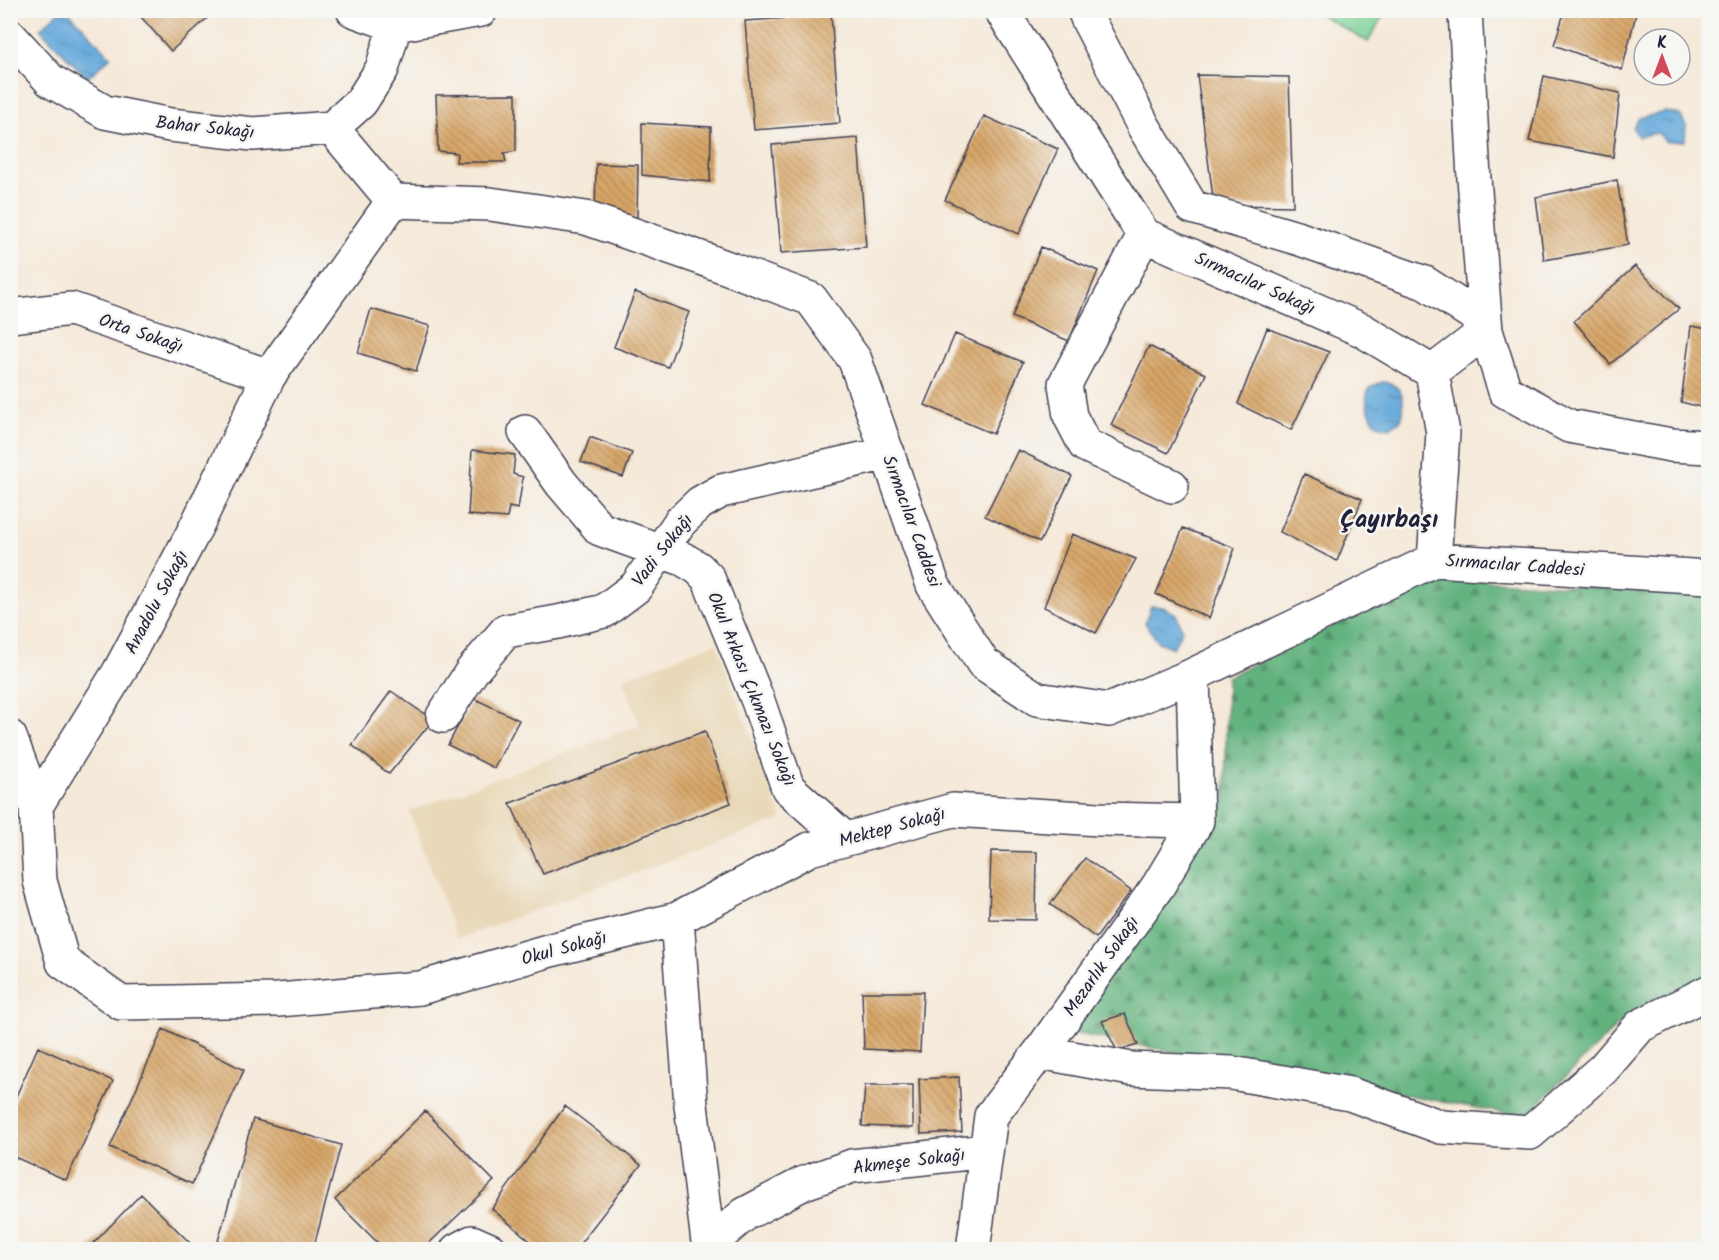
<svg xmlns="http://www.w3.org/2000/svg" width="1719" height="1260" font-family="Kalam,sans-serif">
	<defs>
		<pattern id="forest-firs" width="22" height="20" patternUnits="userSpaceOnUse" patternTransform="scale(1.5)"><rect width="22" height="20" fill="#62b27e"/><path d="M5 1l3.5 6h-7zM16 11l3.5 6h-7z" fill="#509068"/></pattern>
		<pattern id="water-ripples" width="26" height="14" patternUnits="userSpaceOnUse" patternTransform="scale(1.5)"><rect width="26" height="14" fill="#66aadb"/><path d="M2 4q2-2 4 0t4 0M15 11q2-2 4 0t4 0" fill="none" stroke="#548ab3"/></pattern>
		<pattern id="building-back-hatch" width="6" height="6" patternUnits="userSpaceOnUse" patternTransform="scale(1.5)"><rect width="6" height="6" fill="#d8a668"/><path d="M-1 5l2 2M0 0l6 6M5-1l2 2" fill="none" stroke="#af8757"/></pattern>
	</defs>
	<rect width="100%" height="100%" fill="#f6f6f2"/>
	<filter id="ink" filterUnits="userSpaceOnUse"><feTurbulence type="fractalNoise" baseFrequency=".0167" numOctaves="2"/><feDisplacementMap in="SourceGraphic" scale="12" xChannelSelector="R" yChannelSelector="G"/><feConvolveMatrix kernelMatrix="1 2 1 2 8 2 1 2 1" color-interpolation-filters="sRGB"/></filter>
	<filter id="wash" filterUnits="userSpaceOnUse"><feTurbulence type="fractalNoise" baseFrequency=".008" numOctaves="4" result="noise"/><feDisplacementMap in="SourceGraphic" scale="24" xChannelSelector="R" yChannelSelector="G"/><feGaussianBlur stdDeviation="1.35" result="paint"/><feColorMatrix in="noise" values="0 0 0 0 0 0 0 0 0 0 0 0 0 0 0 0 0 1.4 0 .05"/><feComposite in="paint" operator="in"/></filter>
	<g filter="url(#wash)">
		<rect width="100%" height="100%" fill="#f5e9d9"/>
		<!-- built -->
		<path fill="#e9d9ba" d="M716,643L782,819L457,939L409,811L640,725L623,678Z"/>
		<!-- forest -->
		<path fill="url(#forest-firs)" stroke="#426a5c" stroke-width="1.5" d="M1434,577L1708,595V974L1629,1014L1525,1117L1062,1031L1225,802L1227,677Z"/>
		<!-- pitch -->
		<path fill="#78d095" stroke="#4d7968" stroke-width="1.5" d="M1314,11H1386L1368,42Z"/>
		<!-- water -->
		<path fill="url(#water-ripples)" stroke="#44668b" stroke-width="1.5" d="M60,11H68L111,57L87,78L40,29Z
			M1665,112L1680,115L1686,126L1685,141L1666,142L1658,133L1638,137L1633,128L1639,118Z
			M1384,382C1397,384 1403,392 1403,405C1403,410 1404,414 1401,419C1399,422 1394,425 1390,428C1387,427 1383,427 1380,426C1375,424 1373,420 1371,415C1364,400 1363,386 1384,382Z
			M1151,606L1163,607L1176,614L1182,630L1173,648L1158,642L1145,623Z"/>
		<g id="blocks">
			<!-- building -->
			<path fill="url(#building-back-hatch)" d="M135,10H211L213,13L171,51Z
				M1565,10H1637L1622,70L1554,45Z
				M831,15L840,123L754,130L745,21Z
				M1197,75L1289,77L1293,206L1214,205Z
				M1544,76L1620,93L1613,157L1529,141Z
				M516,94V151L504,153L506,162H456L457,153L438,151L436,95Z
				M984,116L1058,149L1019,234L945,200Z
				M642,123L711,127L710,182L642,175Z
				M858,138L866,247L781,253L772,145Z
				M596,164L638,165L637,219L595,218Z
				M1617,180L1628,245L1544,260L1536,197Z
				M1041,247L1098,271L1069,341L1012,317Z
				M1635,266L1679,309L1610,364L1574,321Z
				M635,292L689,312L668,367L614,347Z
				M371,309L430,326L416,371L358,353Z
				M1691,326L1708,329V409L1681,402Z
				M1267,328L1329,352L1291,430L1238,404Z
				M955,334L1023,362L993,434L925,405Z
				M1149,346L1206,374L1168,453L1111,425Z
				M590,437L632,453L623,477L581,462Z
				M472,450L515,455L513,474L523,477L518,509L509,507L507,518L468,515Z
				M1018,450L1072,476L1040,542L985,516Z
				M1304,474L1362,499L1337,561L1280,532Z
				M1183,528L1235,548L1209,618L1156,594Z
				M1072,534L1136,559L1096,633L1044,607Z
				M391,691L433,720L389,774L352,745Z
				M473,698L519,720L494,768L448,745Z
				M705,731L731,803L543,874L510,803Z
				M991,851L1037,852L1036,920L989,919Z
				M1085,858L1131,891L1096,938L1050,904Z
				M862,992H923L920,1052L864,1049Z
				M1125,1014L1138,1045L1117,1051L1102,1021Z
				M163,1029L244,1070L192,1184L110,1147Z
				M38,1047L113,1081L66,1180L10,1155V1110Z
				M959,1077L962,1132L921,1134L919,1079Z
				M865,1085H913V1128L862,1126Z
				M565,1106L641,1165L575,1250H541L492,1209Z
				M425,1111L494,1181L422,1250H385L335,1200Z
				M253,1119L341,1145L313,1250H244L218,1241Z
				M141,1194L197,1250H87Z"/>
		</g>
	</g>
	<g filter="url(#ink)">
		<use href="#blocks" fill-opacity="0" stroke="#424053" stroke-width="1.5"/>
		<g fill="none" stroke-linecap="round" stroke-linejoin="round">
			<defs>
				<path id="minor" d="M353,10L395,25L481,10
					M1001,10L1144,235L1362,330L1432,372L1443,433L1434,560
					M1084,10L1088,20L1144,127L1192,207L1300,239L1425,283L1473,314L1486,331
					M1465,10L1474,178L1486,331L1505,391L1569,426L1671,445L1708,447
					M10,36L51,81L105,112L170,125L253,134L332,128
					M332,128L361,102L382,69L395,25
					M332,128L393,201
					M393,201L269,376L194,531L119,672L36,806L40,881L63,962L121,1003L278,1000L420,988L551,950L677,919L691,1105L709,1250
					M393,201L490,204L586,218L701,258L811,299L855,360L933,585L983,663L1037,699L1109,710L1193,675L1434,560L1708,577
					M1144,235L1065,384L1070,416L1085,445L1172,486
					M10,316L71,309L269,376
					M1432,372L1486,331
					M525,432L561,483L600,529L683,559L698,568L708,578L758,701L788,788L845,839
					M443,716L472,671L506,631L558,622L604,611L636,587L680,522L700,503L721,491L888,453
					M10,737L36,806
					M677,919L810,849L953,810L1099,819L1197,821
					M1040,1052L1131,1069L1232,1073L1350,1094L1441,1127L1530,1133L1603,1069L1640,1026L1708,992
					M708,1245L745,1214L804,1183L852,1166L986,1151
					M457,1250L472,1242L490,1250
					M973,1250L991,1116L1040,1052L1158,886L1197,821L1193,675"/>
			</defs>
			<!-- minor casing -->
			<use href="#minor" stroke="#424053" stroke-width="36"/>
			<!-- minor -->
			<use href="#minor" stroke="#fff" stroke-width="33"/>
		</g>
	</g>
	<g text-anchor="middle" stroke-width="5" stroke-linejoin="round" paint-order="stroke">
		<!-- street labels -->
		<g font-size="18" fill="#22223b" stroke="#f6f6f2">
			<text transform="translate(205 127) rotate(6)" y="6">Bahar Sokağı</text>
			<text transform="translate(1255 283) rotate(24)" y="6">Sırmacılar Sokağı</text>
			<text transform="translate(141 333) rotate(19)" y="6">Orta Sokağı</text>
			<text transform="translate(912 521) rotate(70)" y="6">Sırmacılar Caddesi</text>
			<text transform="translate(662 550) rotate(-52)" y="6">Vadi Sokağı</text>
			<text transform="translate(1515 565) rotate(4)" y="6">Sırmacılar Caddesi</text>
			<text transform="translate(156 602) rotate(-62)" y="6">Anadolu Sokağı</text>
			<text transform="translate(752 689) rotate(68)" y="6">Okul Arkası Çıkmazı Sokağı</text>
			<text transform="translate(892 827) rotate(-15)" y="6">Mektep Sokağı</text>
			<text transform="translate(564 948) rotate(-15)" y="6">Okul Sokağı</text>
			<text transform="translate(1101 966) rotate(-55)" y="6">Mezarlık Sokağı</text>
			<text transform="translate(909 1161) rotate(-7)" y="6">Akmeşe Sokağı</text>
		</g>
		<!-- district labels -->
		<g font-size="24" font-weight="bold" fill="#22223b" stroke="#f6f6f2">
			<text x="1389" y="527">Çayırbaşı</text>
		</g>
	</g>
	<!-- margin -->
	<rect width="1719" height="1260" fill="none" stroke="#f6f6f2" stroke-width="36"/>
	<!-- north arrow -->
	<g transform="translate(1662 57)"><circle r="28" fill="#f6f6f2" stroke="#a1a1a9" stroke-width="1.5"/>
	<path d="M0-4.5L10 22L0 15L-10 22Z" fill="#d1495b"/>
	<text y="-9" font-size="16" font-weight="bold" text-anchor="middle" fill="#22223b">K</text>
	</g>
</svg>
